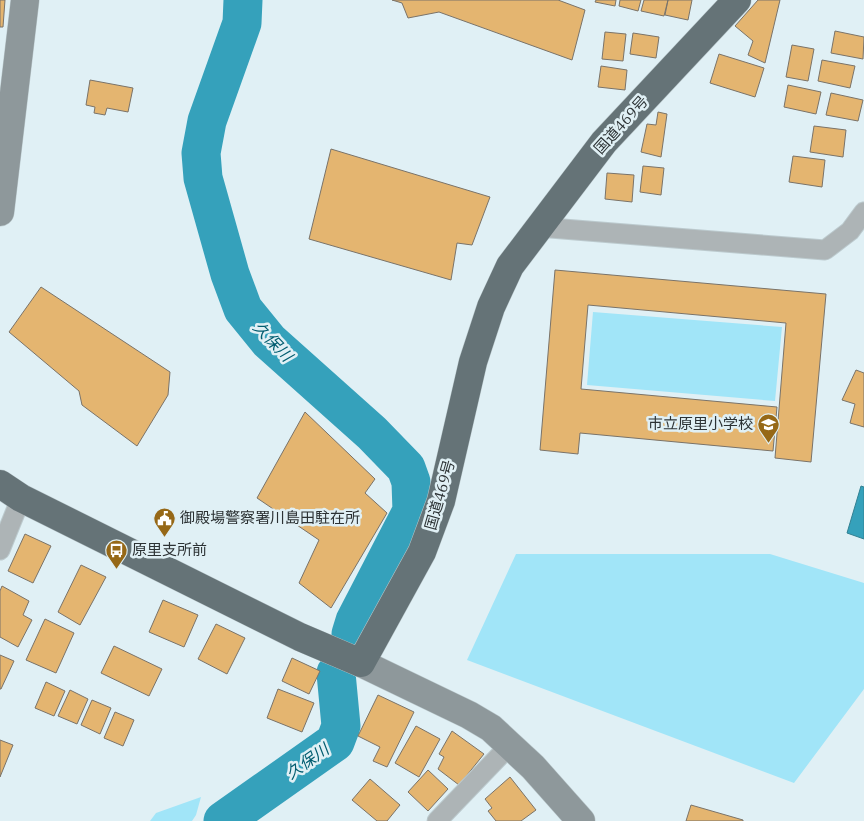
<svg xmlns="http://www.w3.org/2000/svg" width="864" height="821" font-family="'IBM Plex Serif','Noto Sans JP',serif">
	<rect width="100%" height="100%" fill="#e0f0f5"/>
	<!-- green -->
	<path fill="#a1e5f8" d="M593,312L782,327L775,401L587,385Z
		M516,554H770L864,583V689L794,783L467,660Z
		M201,797L196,815L192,821H150L156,813Z"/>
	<!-- water -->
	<path fill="#35a1bb" stroke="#328092" d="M861,486L864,487V539L847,533Z"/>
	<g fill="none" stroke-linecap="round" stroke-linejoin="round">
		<!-- river -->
		<path stroke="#35a1bb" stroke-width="39" d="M243,0L242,23L207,121L201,153L203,178L230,274L243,309L269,341L372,433L406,468L411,482L412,511L355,621L351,634
			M223,821L335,742L341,726L336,673"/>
	</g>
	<!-- building -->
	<path fill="#e4b570" stroke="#7a7369" d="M0,0H5L3,27H0Z
		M392,0H558L585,10L572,60L439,12L408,18L402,3Z
		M596,0H616L615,6L595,2Z
		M620,0H641L638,11L619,6Z
		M644,0H668L664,16L641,11Z
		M668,0H692L688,20L665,15Z
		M780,0L765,63L748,55L753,41L735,26L758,0Z
		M835,31L864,37L863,59L831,53Z
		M605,32L626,34L623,61L602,59Z
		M633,33L659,37L656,58L630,54Z
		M792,45L814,49L808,81L786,77Z
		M719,54L764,68L755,97L710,83Z
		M822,60L855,66L850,88L818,81Z
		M601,66L627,70L625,90L598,87Z
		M90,80L133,88L128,112L107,108L105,115L94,113L95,107L86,105Z
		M788,85L821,92L816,114L784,107Z
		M831,93L863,100L858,121L826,115Z
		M658,112L667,114L661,157L641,152L647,124L656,125Z
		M814,126L846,130L843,157L810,152Z
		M331,149L490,197L472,245L457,243L451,280L309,239Z
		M793,156L825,160L822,187L789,182Z
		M643,166L664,168L661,195L640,192Z
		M607,173L634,175L632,202L605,199Z
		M555,270L826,294L811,462L775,458L786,323L588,305L581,389L777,407L773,451L580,433L578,454L540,450Z
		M41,287L170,372L168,395L137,446L82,405L79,391L9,332Z
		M856,370L864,373V427L850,423L855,404L842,400Z
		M305,412L375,479L365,493L387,513L331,608L299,583L319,540L257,498Z
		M25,534L51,546L33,583L8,571Z
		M81,565L106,577L80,625L58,612Z
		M2,586L29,601L23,615L32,620L18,647L0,637V591Z
		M163,600L198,615L184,647L149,632Z
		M45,619L74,633L56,673L26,660Z
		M216,624L245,638L227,674L198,659Z
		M114,646L162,669L149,696L101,673Z
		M0,655L14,661L1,689H0Z
		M292,658L320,671L309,694L282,681Z
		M46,682L65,691L54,716L35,708Z
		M278,689L314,703L302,732L267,718Z
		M70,690L88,699L77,724L58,716Z
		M378,695L414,712L387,767L373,761L380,747L358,736Z
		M92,700L111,708L100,734L81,725Z
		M115,712L134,720L123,746L104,738Z
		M416,726L440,739L419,777L395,763Z
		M452,731L484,754L459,785L438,769L444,757L439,754Z
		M0,740L13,745L0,777Z
		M428,770L448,789L428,811L408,792Z
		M510,777L536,810L521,821H496L488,811L492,808L485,799Z
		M370,779L400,805L387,821H377L352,800Z
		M691,805L743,820V821H686Z"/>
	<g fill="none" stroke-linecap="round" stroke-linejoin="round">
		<defs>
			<path id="street" d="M538,227L825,250L850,231L864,212
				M0,550L21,498
				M437,821L510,745"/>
			<path id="secondary" d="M0,212L25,0
				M361,663L469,715L491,728L533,767L581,821"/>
			<path id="highway" d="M0,484L21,498L300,637L361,663L422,552L441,501L473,362L491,307L510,266L604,142L737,0"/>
		</defs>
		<!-- street casing -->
		<use href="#street" stroke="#bccace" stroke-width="21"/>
		<!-- secondary casing -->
		<use href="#secondary" stroke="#bccace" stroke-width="29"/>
		<!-- highway casing -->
		<use href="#highway" stroke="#bccace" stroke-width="29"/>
		<!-- street -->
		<use href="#street" stroke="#adb4b6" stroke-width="19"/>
		<!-- secondary -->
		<use href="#secondary" stroke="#8e989b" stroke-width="28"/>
		<!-- highway -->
		<use href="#highway" stroke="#657377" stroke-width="28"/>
	</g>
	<!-- icons -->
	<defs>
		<symbol id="school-pin" viewBox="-11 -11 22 30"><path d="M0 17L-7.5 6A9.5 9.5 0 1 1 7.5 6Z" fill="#966817" stroke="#e0f0f5"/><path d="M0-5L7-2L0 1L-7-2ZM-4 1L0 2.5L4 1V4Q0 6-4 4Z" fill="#fff"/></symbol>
		<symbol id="civic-pin" viewBox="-11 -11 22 30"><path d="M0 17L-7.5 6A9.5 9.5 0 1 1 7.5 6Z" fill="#966817" stroke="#e0f0f5"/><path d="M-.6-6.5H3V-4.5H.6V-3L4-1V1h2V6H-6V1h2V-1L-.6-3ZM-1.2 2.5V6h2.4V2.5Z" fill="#fff"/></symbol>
		<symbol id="bus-pin" viewBox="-11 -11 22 30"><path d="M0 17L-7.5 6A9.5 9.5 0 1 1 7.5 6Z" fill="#966817" stroke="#e0f0f5"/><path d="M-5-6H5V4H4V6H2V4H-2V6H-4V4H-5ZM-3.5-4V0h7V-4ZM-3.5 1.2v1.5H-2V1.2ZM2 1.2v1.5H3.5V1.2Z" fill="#fff"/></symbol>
	</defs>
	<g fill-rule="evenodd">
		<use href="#school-pin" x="756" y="412" width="25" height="34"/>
		<use href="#civic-pin" x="152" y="506" width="25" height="34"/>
		<use href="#bus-pin" x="104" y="538" width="25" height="34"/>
	</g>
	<g text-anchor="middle" stroke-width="5" stroke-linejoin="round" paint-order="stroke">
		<!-- street labels -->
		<g font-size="15" fill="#2c3234" stroke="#e0f0f5">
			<text transform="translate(621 125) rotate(-48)" y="5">国道469号</text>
			<text transform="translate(440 495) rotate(-74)" y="5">国道469号</text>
		</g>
		<!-- poi labels -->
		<g font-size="15" fill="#2c3234" stroke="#e0f0f5" text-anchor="start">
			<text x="753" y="429" text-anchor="end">市立原里小学校</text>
			<text x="180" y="523">御殿場警察署川島田駐在所</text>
			<text x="132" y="555">原里支所前</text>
		</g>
		<!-- water labels -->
		<g font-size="16" font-style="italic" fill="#005c6f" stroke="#e0f0f5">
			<text transform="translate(273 341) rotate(46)" y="6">久保川</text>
			<text transform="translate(307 761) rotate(-35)" y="6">久保川</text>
		</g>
	</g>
</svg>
